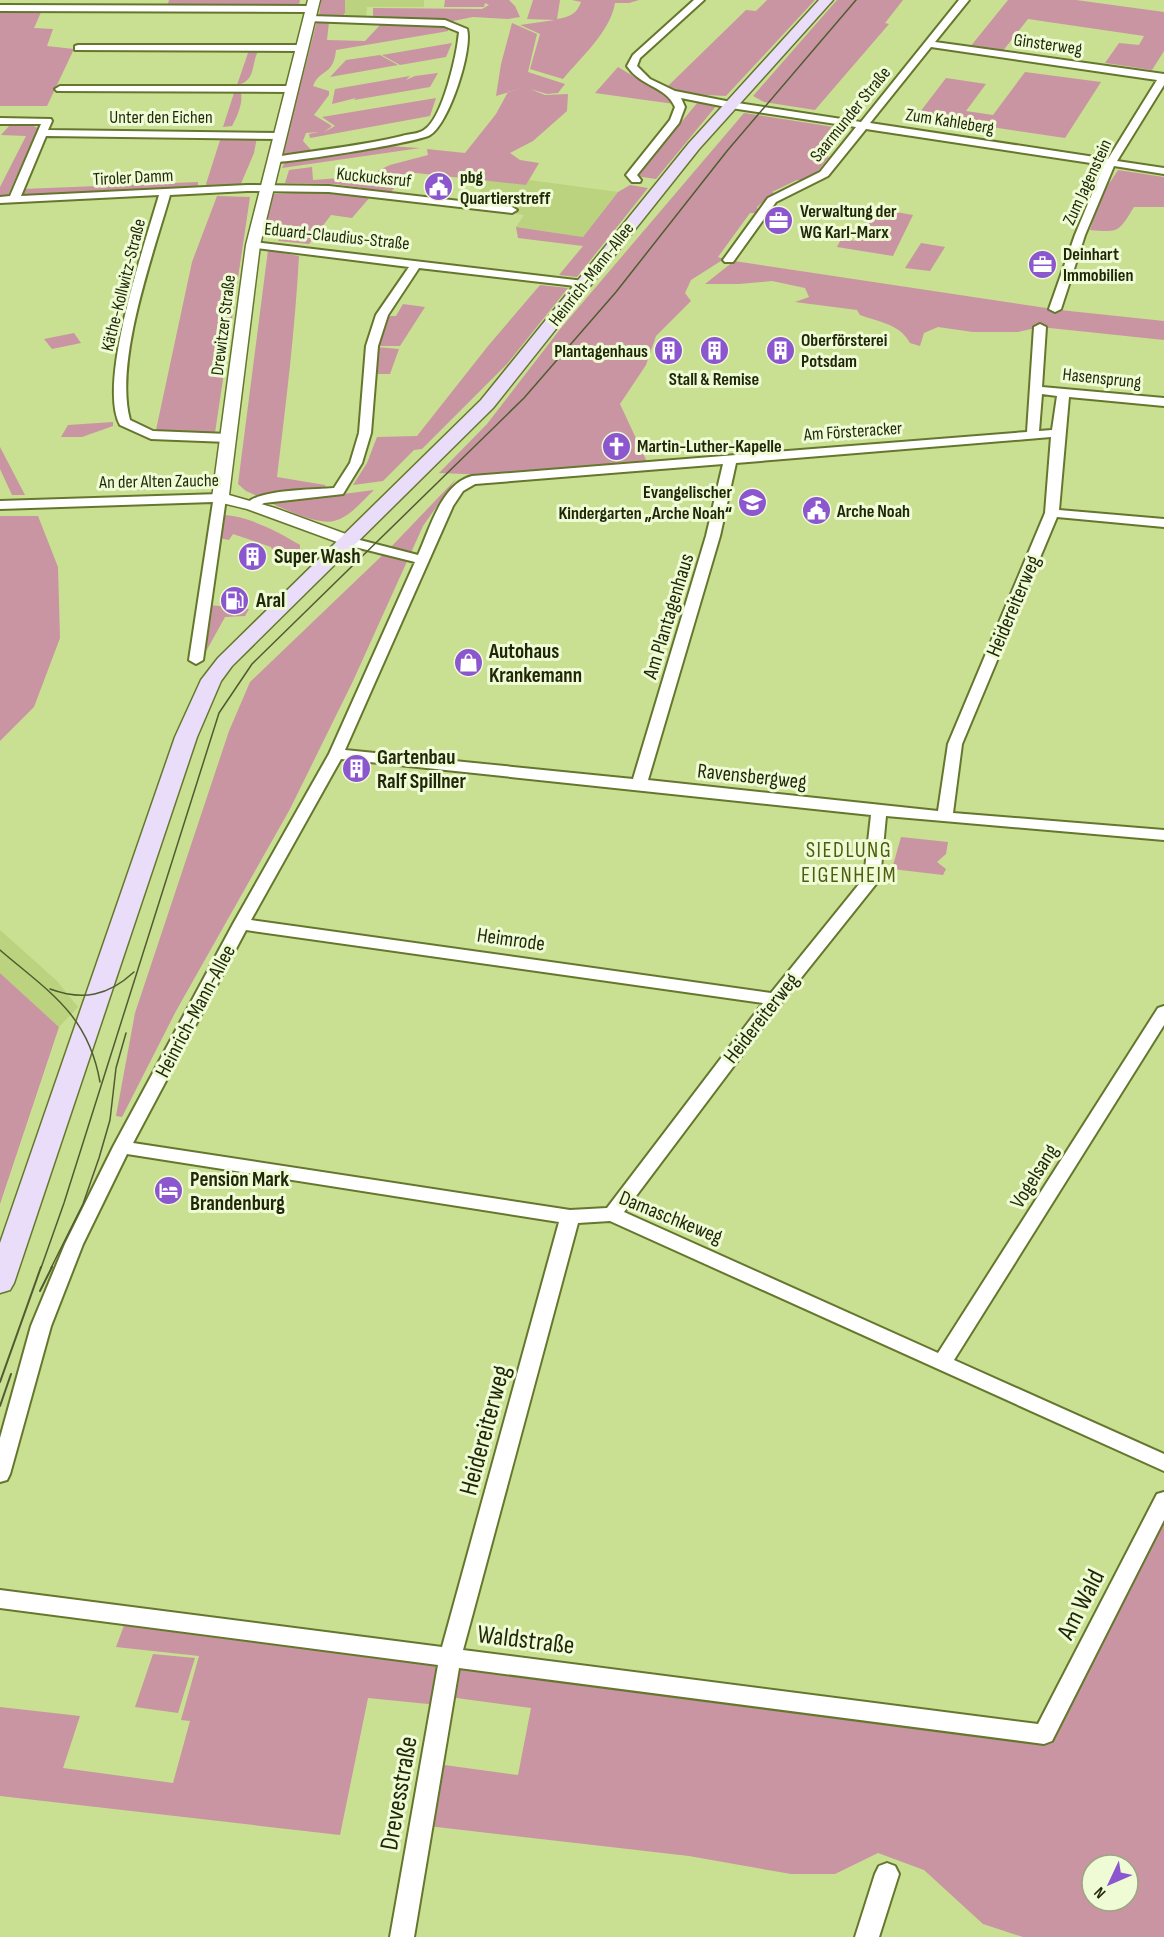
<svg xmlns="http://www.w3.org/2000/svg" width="1164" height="1937" font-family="'Sofia Sans Condensed',sans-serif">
	<rect width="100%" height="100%" fill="#c9df92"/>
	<!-- built -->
	<path fill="#bbd27f" d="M345,0H424V7H367L366,17L345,16Z
		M488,180L526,185L529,180L618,192L583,237L516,227L524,215L510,213L513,209L471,203Z
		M0,930L57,981L78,1007L59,1027L0,973Z"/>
	<!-- green -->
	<path fill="#c995a2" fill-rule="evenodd" d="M169,0H300L298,8L167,7Z
		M321,0H345V13L342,17H321L319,15Z
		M445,0H509L515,6L520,17L508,19L473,17L453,21L373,16V8L482,9L489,5L485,3L484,7H444Z
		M533,0H560L557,19C569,17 577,14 581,2L572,0H639L629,3H615C610,32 582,56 563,79L530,69L540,34L520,25L555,20L527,19Z
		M767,0H815L726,96L688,94L668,86L746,10L756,11Z
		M837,0H903L885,23L889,24L815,110L764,102L753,96Z
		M1008,0H1076L1164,12V51L1152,70L1105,63L1119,43L1139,45L1144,36L1028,19L1002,52L970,47Z
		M0,8L42,10L34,28L53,29L47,46L74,49L47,106H0Z
		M317,21L329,22L327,40L365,41L382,23L445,26L448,29V31L437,33L336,50C333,77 321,67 313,86L329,91V95L314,115L332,126L324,132L335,126L322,117L436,98L430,116L310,138L309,134L319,132L306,133L303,141L312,151L282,155Z
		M512,23L537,34L528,72L565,84L558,93L547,94L530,89L545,95L568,94L567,111L533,141L510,153L520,160L539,163L526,185L407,172L391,192L335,184L285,183L289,170L312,167L313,180L367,176L390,165L428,155L427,149L465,153L496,114L508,92L525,87L496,96L501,64Z
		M452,43L446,57L400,65L382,55Z
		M249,50L258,51C251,65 256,81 237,85Z
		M380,55L398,65L330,77L346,60Z
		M618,67L668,97L674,104L595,93Z
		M1025,72L1101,82L1065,138L917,116L946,78L986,84L966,111L993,115Z
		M438,73L430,87L354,100L356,98L332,104L335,89L410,76L406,80L415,76Z
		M234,93H241C243,104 237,117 232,126L223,127Z
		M698,102L717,105L656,179L636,176Z
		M744,113L834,127L823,153L829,157L809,182L797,180L772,192L779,195L764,201L757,207L758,213H750L718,257L724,259L691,280L685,293L691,301L656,336L646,365L620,404L647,462L490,475L439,473L487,424L561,328Z
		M18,125H31L38,128L8,195L0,199V187L26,136L1,135L9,126Z
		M222,134L257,137L254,153L240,186L209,189L206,184Z
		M388,146L420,148L282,168L285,162Z
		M1118,170L1164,177V207H1134C1119,231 1120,233 1090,230L1101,196Z
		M198,182V189L22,197L23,189Z
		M630,185L648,188L577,277L559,275L583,246L518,238L516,227L583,237L618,192Z
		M334,191L371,196L352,218L331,215L309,244L278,241L283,235L263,232L273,194Z
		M217,196L250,197L215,433L156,430L192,262Z
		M873,208L913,215L893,256L837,247L841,239L855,241Z
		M921,243L945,247L930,271L905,268Z
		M268,250L299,256C295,330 286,403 277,477L325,485L328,496L374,490C362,501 350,517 334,521C312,526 267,500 246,491L238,484Z
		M734,261L1060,310L1164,321V340L1040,327L1018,332H973L938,327L924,333L920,346L910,343C900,324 879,322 860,315L857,310L795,302L809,297L805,288L772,281L739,284H705Z
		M540,285L568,288L507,364L422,449L414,450L383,481L353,485L367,463L377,437L417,436L488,346Z
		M403,304L425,307L400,346H377L387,316H396Z
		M74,333L81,343L52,349L44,339Z
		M377,347L399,349L390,374H373Z
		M113,422V426L82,437H61L68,425Z
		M0,447L25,495H12L0,469Z
		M456,479L423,526L353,681L290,809L176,1011L122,1117L116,1116L135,1013L229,731L250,682L390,548Z
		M225,515C250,517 279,532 300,545V551L291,561L275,556L271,547L233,534L229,540L219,538Z
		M0,516H38L58,567L60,638L34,707L0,741Z
		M209,605L249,609L245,616L225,617L204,655Z
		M901,837L948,842L946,854L937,862L946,869L943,875L892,869Z
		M0,973L59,1027L0,1204Z
		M1164,1506V1937H1023L983,1924L924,1870L878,1853L835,1874H791L689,1856L428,1826L437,1764L518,1775L531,1708L449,1697L454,1660L1045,1743ZM1092,1865H1128V1901H1092Z
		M126,1620L446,1659L438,1705L368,1698L340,1835L0,1796V1707L80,1716L63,1768L173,1783L190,1721L181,1720L199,1656L116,1647Z
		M153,1654L195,1658L178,1713L135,1707Z"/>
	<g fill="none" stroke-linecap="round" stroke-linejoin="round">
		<defs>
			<path id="minor" d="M694,0H704L640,58L637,66L650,79L675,91L731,102L861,122L959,0H969L935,42L1164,74V85L1117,161L1164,168V174L1114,166L1085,235L1061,309L1055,312L1049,309L1075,235L1104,165L866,129L828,176L776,202L733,262H725L723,260L768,198L820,172L856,127L731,108L681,98L685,107L679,123L637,175L641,180L640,182H632L626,175L670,120L675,107C665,85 642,88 627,66L633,55ZM931,47L1157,80L1108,159L870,123Z
				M0,5L312,6L317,9L312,12L0,11Z
				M310,16L445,20L467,29C473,49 449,124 430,135C419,142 284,164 271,162V158L275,157C317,150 361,146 402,136C408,134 419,134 424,130C443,118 457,54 459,32L444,26L307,21L305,19Z
				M78,45H301L306,48L301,51L75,50V46Z
				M60,86H291L296,89L291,92L57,91L55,89Z
				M0,118L51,119L52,121L48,130L280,133L285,136L280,139L46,136L21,196L247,185L329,186L512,207L517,210L512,213L329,192L247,191L170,195C153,255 114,361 130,420L153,431L228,434L234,438L228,442L151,439L120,425C97,383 145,244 159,195L0,203V197L10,196L41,124H0Z
				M253,242L584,281L590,284L584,287L419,268L388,315L378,346L371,433L362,463L343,494L264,503L257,507H247L246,504C259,489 313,490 334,488L350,463L359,433L366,346L376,315L409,267L249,247V243Z
				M1040,324L1046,327L1042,387L1164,398V406L1069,397L1059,510L1164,519V527L1057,517L962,744L953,813L1164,830V840L886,816L880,879L781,1003L624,1212L938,1353L1158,1008L1164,1006V1025L954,1360L1164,1454V1471L610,1221L578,1223L463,1650L1038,1724L1157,1494L1164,1492V1520L1052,1741L1044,1744L459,1668L414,1937H390L438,1665L0,1608V1590L442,1647L559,1222L127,1154L83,1244L51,1326L10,1474L7,1480L0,1482V1438L31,1326L65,1244L113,1147L233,924L329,754L415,562L343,544L341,541L348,537L418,555C430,529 441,484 472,476L1027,432L1034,327ZM1042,394L1057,396L1052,430L1039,431ZM1051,437L1045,513L948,744L938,811L648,780L720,536L736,463ZM723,464L706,536L633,779L345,750L453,506L463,491L475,484ZM341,759L871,815L864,878L771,993L251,920ZM246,930L763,1003L607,1208L570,1210L133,1143Z
				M220,494L226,498L203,660L196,664L189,660L213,502L0,509V501Z
				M887,1863L895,1866L899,1874L879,1937H855L875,1874L879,1866Z"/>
			<path id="tertiary" d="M308,0H320L260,245L229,495L275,508L354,537L356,541L348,546L247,509L214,501L212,498L246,245Z"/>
			<path id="secondary" d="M819,0H833L699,149L493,408L232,666L221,681L197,737L14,1283L10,1290L0,1293V1243L175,737L201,680L218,658L481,400L689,143Z"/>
		</defs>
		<!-- minor casing -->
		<use href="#minor" stroke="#65772d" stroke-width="4"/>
		<!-- tertiary casing -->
		<use href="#tertiary" stroke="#65772d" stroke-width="3"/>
		<!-- secondary casing -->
		<use href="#secondary" stroke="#65772d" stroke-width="3"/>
		<!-- minor -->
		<use href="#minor" fill="#fff" fill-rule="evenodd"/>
		<!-- tertiary -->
		<use href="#tertiary" fill="#fff" fill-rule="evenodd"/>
		<!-- secondary -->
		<use href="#secondary" fill="#e9ddfa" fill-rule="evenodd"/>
		<!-- tram-far1 -->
		<path stroke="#505c30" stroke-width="1.5" d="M0,950C49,992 88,1014 100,1082
			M50,989C83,1001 108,996 134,972
			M41,1268L64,1203L219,713L252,664L524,398L616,292L727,151L856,0
			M51,1268L83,1204L99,1158L110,1120L116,1068L126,1033"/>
		<!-- tram -->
		<path stroke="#505c30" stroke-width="2" d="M40,1291L52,1267
			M0,1382L41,1267
			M0,1406L11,1374"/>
	</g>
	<!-- icons -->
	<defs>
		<symbol id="civic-disc" viewBox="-11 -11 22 22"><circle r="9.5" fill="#8c56ce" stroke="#effbd5"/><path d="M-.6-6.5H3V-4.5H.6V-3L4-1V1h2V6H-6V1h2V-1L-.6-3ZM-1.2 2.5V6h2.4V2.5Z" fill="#fff"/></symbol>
		<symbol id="office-disc" viewBox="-11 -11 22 22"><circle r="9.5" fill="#8c56ce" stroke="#effbd5"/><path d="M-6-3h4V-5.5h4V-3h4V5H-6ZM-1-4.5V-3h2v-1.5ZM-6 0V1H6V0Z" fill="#fff"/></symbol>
		<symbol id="building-disc" viewBox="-11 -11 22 22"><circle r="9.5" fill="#8c56ce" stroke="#effbd5"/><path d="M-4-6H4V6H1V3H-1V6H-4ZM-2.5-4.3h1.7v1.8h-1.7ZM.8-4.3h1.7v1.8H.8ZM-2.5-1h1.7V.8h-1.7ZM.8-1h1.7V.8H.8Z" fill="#fff"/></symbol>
		<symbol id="church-disc" viewBox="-11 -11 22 22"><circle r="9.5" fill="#8c56ce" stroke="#effbd5"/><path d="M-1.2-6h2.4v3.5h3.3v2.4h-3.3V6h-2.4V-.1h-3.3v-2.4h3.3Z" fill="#fff"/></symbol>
		<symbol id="school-disc" viewBox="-11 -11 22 22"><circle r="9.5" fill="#8c56ce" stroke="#effbd5"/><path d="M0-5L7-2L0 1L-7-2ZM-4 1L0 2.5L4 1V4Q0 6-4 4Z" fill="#fff"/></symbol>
		<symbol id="fuel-disc" viewBox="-11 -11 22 22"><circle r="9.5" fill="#8c56ce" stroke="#effbd5"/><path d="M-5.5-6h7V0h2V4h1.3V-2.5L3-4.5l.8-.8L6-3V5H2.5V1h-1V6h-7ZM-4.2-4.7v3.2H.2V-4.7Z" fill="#fff"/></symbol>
		<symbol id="shop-disc" viewBox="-11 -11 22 22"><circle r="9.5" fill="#8c56ce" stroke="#effbd5"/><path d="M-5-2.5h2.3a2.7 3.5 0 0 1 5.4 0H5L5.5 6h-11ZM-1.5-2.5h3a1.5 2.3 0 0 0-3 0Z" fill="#fff"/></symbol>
		<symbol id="hotel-disc" viewBox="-11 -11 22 22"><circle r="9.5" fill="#8c56ce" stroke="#effbd5"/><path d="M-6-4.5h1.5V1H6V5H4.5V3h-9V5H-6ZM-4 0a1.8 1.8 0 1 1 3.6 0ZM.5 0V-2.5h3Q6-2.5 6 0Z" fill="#fff"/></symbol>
	</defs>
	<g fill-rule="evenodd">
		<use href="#civic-disc" x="422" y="170" width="33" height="33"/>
		<use href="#office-disc" x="762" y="204" width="33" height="33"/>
		<use href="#office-disc" x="1026" y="248" width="33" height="33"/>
		<use href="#building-disc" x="698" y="334" width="33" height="33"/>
		<use href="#building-disc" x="764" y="334" width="33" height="33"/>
		<use href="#building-disc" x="652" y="334" width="33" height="33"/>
		<use href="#church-disc" x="600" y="430" width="33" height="33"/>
		<use href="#school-disc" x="736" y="486" width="33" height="33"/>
		<use href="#civic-disc" x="800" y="494" width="33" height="33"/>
		<use href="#building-disc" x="236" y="540" width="33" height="33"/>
		<use href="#fuel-disc" x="218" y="584" width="33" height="33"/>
		<use href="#shop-disc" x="452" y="646" width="33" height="33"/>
		<use href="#building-disc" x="340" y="752" width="33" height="33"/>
		<use href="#hotel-disc" x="152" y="1174" width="33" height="33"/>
	</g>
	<g text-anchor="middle" stroke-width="6" stroke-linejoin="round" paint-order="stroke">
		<!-- far-street labels -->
		<g font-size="18" fill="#1f2708" stroke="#effbd5">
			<text transform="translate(1048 44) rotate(8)" y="6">Ginsterweg</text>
			<text transform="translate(850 114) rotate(-51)" y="6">Saarmunder Straße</text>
			<text x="161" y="123">Unter den Eichen</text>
			<text transform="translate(950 121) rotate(9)" y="6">Zum Kahleberg</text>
			<text transform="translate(133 177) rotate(-3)" y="6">Tiroler Damm</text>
			<text transform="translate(374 177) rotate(6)" y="6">Kuckucksruf</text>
			<text transform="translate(1087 182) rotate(-65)" y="6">Zum Jagenstein</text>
			<text transform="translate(337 236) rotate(6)" y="6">Eduard-Claudius-Straße</text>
			<text transform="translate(591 274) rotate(-52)" y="6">Heinrich-Mann-Allee</text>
			<text transform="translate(123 285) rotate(-76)" y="6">Käthe-Kollwitz-Straße</text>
			<text transform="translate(223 325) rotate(-83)" y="6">Drewitzer Straße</text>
			<text transform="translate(1102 378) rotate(6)" y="6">Hasensprung</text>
			<text transform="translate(853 431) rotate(-4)" y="6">Am Försteracker</text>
			<text transform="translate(159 481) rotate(-1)" y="6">An der Alten Zauche</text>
		</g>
		<!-- far-poi labels -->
		<g font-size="18" font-weight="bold" fill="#1f2708" stroke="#effbd5" text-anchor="start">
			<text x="460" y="183">pbg<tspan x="460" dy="21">Quartierstreff</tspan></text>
			<text x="800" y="217">Verwaltung der<tspan x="800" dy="21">WG Karl-Marx</tspan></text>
			<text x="1063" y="260">Deinhart<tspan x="1063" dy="21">Immobilien</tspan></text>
			<text x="801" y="346">Oberförsterei<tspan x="801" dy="21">Potsdam</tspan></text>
			<text x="648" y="357" text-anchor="end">Plantagenhaus</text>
			<text x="714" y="385" text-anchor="middle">Stall &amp; Remise</text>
			<text x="637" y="452">Martin-Luther-Kapelle</text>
			<text x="732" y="498" text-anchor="end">Evangelischer<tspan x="732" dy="21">Kindergarten „Arche Noah“</tspan></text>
			<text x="837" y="517">Arche Noah</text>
		</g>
		<!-- poi labels -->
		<g font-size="21" font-weight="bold" fill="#1f2708" stroke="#effbd5" text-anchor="start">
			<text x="274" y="563">Super Wash</text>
			<text x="256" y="607">Aral</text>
			<text x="489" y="658">Autohaus<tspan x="489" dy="24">Krankemann</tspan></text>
			<text x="377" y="764">Gartenbau<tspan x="377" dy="24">Ralf Spillner</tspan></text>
			<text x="190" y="1186">Pension Mark<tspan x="190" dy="24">Brandenburg</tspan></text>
		</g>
		<!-- street labels -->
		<g font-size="21" fill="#1f2708" stroke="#effbd5">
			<text transform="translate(1013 606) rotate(-67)" y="7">Heidereiterweg</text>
			<text transform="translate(668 616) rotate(-73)" y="7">Am Plantagenhaus</text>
			<text transform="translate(752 776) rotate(6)" y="7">Ravensbergweg</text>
			<text transform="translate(511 939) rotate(8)" y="7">Heimrode</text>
			<text transform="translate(195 1011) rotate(-62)" y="7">Heinrich-Mann-Allee</text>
			<text transform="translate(761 1018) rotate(-52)" y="7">Heidereiterweg</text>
			<text transform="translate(1034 1176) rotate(-58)" y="7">Vogelsang</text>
			<text transform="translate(671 1217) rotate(22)" y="7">Damaschkeweg</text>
		</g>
		<!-- neighbourhood labels -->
		<g font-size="22" letter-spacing="1.5" fill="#4d5e0e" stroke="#effbd5">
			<text x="849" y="857">SIEDLUNG<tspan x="849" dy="25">EIGENHEIM</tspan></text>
		</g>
		<!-- near-street labels -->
		<g font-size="26" fill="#1f2708" stroke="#effbd5">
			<text transform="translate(484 1430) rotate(-75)" y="9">Heidereiterweg</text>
			<text transform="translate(1080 1604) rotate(-63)" y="9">Am Wald</text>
			<text transform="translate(526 1639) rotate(7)" y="9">Waldstraße</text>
			<text transform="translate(398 1793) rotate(-80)" y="9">Drevesstraße</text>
		</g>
	</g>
	<!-- north arrow -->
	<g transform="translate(1110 1883) rotate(226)"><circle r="28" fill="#effbd5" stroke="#9ca683" stroke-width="1.5"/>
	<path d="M0-4.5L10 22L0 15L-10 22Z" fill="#8c56ce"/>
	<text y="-9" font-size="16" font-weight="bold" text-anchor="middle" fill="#1f2708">N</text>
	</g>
</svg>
